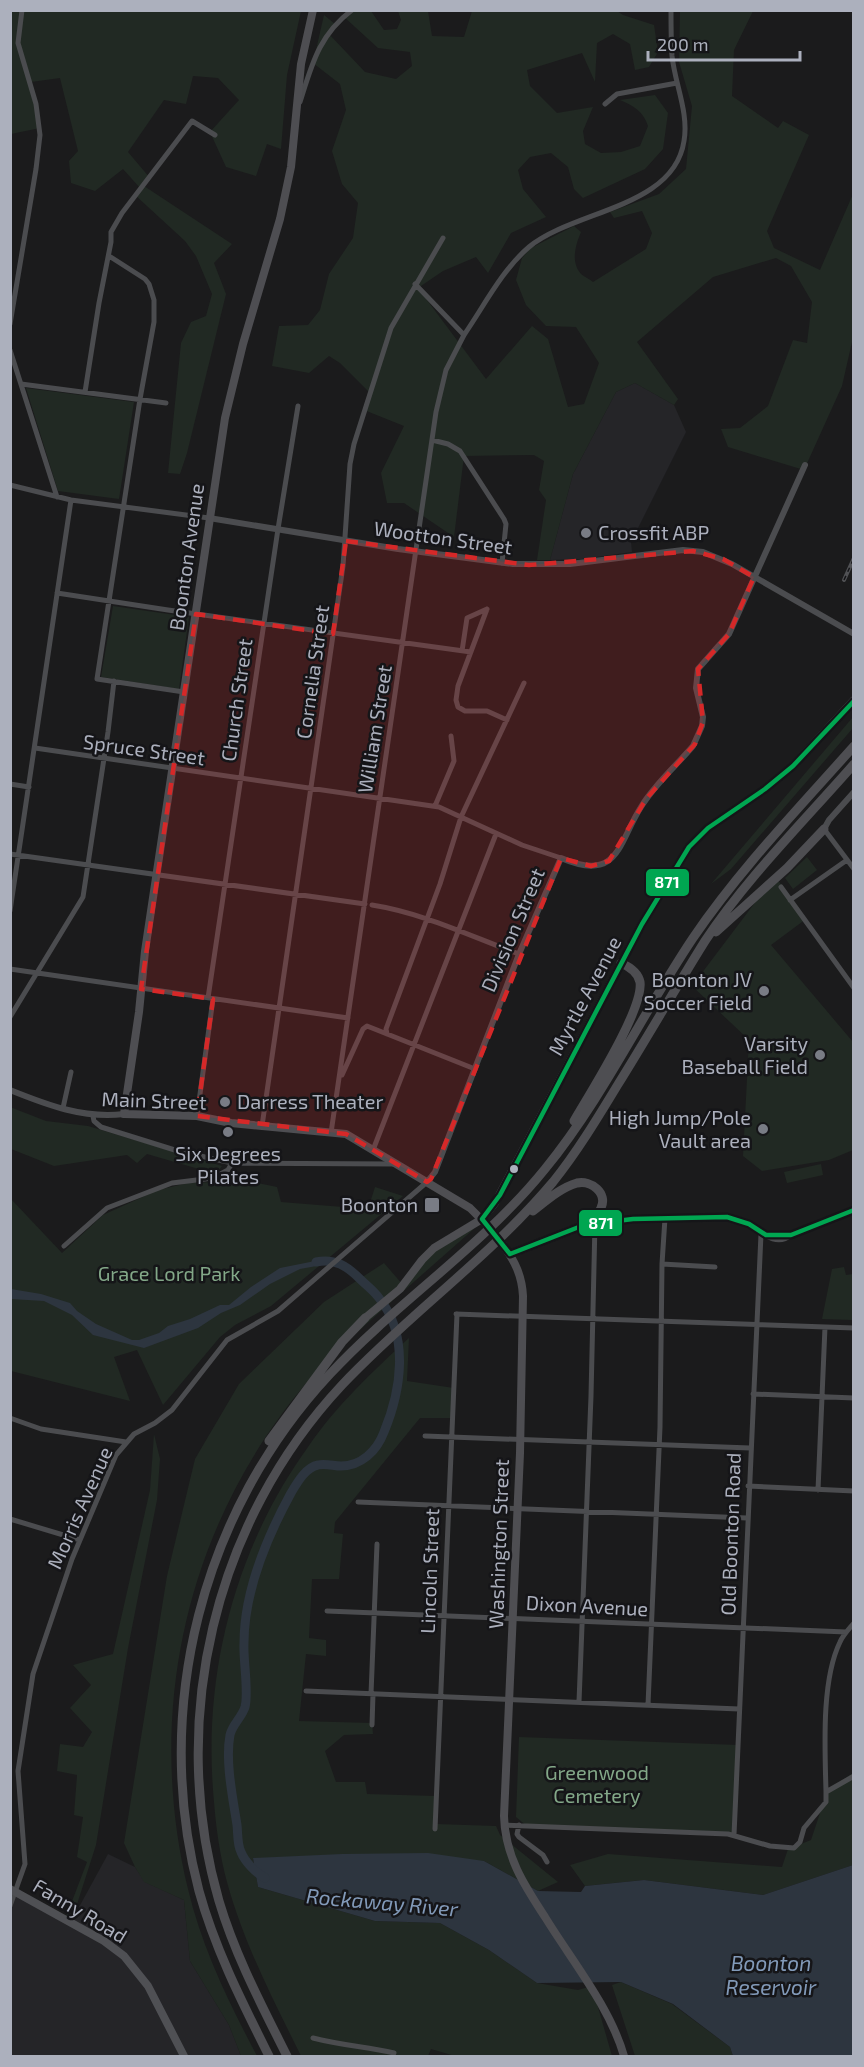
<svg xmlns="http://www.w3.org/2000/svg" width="864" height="2067" font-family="'Exo 2',sans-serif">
	<rect width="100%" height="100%" fill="#1b1b1c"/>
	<!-- built -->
	<path fill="#252528" d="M635,383L674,405L686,432L631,542L632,552L582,559L550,560L573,474L616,392Z
		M108,1854L135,1867L145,1882L184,1900L190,1961L229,2025L241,2056H11L10,1889L72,1920Z"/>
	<!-- green -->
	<path fill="#212923" d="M11,11H301L287,75L281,149L267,144L256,176L226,167L210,132L239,100L218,78L193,76L186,104L164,100L128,152L150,178L144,186L232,244L214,263L226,294L187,453L180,474L168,473L181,343L191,322L206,316L212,294L196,256L185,241L135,195L140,188L123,169L95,191L71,183L69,161L78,151L60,78L31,82L40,128L11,134Z
		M351,11H371L384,30L397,29L401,20L398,11H428L432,36L464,37L472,11H617L623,15L654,25L658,52L649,67L635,70L630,44L613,34L597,43L595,82L582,53L527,70L530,86L557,113L593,107L583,131L585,144L601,153L621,152L640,146L648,126C643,111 634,106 620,100L655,95L668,113L663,149L645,169L583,198L574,189L568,167L551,153L530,157L518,170L523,189L546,217L511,233L488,273L476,257L443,271L418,288L486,379L532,326L548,339L568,407L584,404L599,363L576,327L546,326L526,305L516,280L522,258L531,248L574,226L581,232C576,244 570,262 581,274C584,277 590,279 593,282L646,249L652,233L642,211L614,218L610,212L659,194L686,169L692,106L679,62L680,11H753L734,50L732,96L778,128L783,121L809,135L767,231L774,248L820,270L853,194L852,342L842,386L804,470L728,447L721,429L740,428L768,406L793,340L807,343L812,302L791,266L776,258L713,277L637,342L678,399L674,405L635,383L616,392L573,474L550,560H537L546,500L539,490L544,461L534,455L464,456L454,537L404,503H387L381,473L404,426L364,410L370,393L340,363L329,356L309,373L272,366L279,326L308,325L320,310L329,274L353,238L358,203L342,184L332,151L346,110L340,84L313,63L324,15L335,24L328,33L365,72L396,79L412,66L410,52L378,48L343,16Z
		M26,388L134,402L119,499L58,491Z
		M113,606L189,617L179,689L101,677Z
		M853,717V728L731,869L711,884Z
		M807,857L817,870L793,889L785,878Z
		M777,879L806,919L771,945L853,1042V1150L829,1160L762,1171L743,1156L749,1040L692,986L760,896Z
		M10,1107L46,1121L88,1126L222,1166L216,1174L147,1154L137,1163L127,1155L54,1166L11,1149Z
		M821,1164L823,1175L787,1183L784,1172Z
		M248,1181L277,1187L281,1202L368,1209L375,1187L403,1196L271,1306L235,1325L220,1337L163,1405L137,1350L114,1357L130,1401L11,1371V1199L62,1253L103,1215L158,1190L188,1183Z
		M475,1228C444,1255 413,1283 382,1310C357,1333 331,1354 309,1380C188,1520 144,1709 188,1889C202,1948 229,2003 257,2056H241L229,2025L190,1961L184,1900L144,1882L135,1867L124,1843L167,1576L195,1459L239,1384L324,1302L384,1263L403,1285L437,1247Z
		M844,1267L846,1275L853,1274V1320L822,1319L832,1269Z
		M409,1338L407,1381L454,1388L453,1418H420L335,1522L334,1533L343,1534L339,1579H312L309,1638L326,1640V1656L306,1654L299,1721L372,1723L373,1734L344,1735L325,1751L336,1782H365L367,1794L436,1796V1824L496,1826L500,1835L558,1882L538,1891L484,1861L253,1858L258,1887L375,1921L440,1923L489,1950L537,1983L578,1990L592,1986L612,2056H455L431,2049L428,2056H301C273,1999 244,1944 227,1882C220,1856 216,1828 214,1802C202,1676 234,1550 308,1447C335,1407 374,1370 409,1338Z
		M154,1434L160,1459L157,1500L128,1648L96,1845L72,1920L66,1917L87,1862L77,1857L83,1817L74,1815L77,1775L57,1771L60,1744L83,1747L92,1732L70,1708L91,1685L73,1665L113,1654L150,1490Z
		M519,1737L739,1745L735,1834L528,1827L516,1817Z
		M853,1773V1865L763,1895L644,1880L585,1886L570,1865L608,1854L782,1867L788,1849L811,1840L828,1789Z
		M621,1982L672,2004L730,2047L733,2056H635L612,1985Z"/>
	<!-- water -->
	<path fill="#2d353f" d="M330,1258L322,1265L300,1269L270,1284L240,1305L221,1313L198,1328L144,1348L93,1335L72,1315L44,1301L11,1299V1289L41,1294L70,1303L77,1311L96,1324L132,1340H139L159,1333L168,1326L190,1319L220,1305H229L251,1287L280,1268Z
		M428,1853L484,1861L538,1891L581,1892L585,1886L644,1880L763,1895L853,1865V2056H733L730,2047L673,2004L621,1982L537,1983L489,1950L440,1923L375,1921L258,1887L253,1858L342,1854Z"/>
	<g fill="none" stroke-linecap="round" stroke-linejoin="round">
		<!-- river -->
		<path stroke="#2d353f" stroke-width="9" d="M265,1878C256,1873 245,1862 241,1852C237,1844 238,1833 237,1825C233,1799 225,1761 230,1735C232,1725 242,1717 245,1707C249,1692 243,1660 244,1643C244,1593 267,1537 291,1493C297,1483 306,1467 318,1465C325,1463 334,1466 341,1466C361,1466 377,1451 384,1432C401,1391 410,1336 379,1298C374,1291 366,1285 360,1279C347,1266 335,1258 316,1262"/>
		<!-- minor -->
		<path stroke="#4b4c4f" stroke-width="5" d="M300,102C312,64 319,35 352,10
			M605,104L617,94L677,83
			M109,256L145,279L149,284L154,300V322L140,399L97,679L184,692
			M415,284L464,335C484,306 502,270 529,247C574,210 674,208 684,141C689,113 675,84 672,56C671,41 671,26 671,10
			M10,324L36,169L40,135L36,104L18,43L22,10
			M10,350L57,497
			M21,384L166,403
			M85,392L99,303L111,242V232L122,213L192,121L215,135
			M432,440L448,444L460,451L504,519L506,524L502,563
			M10,485L71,500L209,518
			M57,593L168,610L471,652
			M487,609L458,686L456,700L458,707L465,711H487L507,720
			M462,651L467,618L487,609
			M35,748L439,807L522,845L561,858
			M10,784L29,787
			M435,806L454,761L451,736
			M824,829L854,869
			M10,854L365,904
			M781,887L854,988
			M790,900L847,860
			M372,905C423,913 470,936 519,954
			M10,911L71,500
			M10,969L348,1018
			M208,998L278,529L298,406
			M10,1017L83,897L108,732L114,681
			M387,1034L386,1029L440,884L461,817L524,683
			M342,1075L363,1029L367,1026L475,1069
			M63,1108L71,1072
			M93,1116L94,1121L101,1127L178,1151L232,1163L395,1164
			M197,1116L213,999
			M262,1126L343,566L350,464L354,444L391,328L443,238
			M331,1133L436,412L446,370L464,335
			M373,1150L496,834
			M595,1223C627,1218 660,1218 692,1217C706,1217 721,1215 734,1218C753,1222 772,1251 791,1235L854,1210
			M766,1235L770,1234L791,1235
			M64,1246L107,1208L172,1183L213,1178L228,1170L232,1163
			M662,1264L715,1267
			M456,1314L854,1328
			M753,1394L854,1398
			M10,1418L41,1429L126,1442
			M425,1436L750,1448
			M748,1486L854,1491
			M818,1490L825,1327
			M358,1502L747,1518
			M10,1519L80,1540
			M327,1611L846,1632
			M306,1691L739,1709
			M371,1694L377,1544
			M579,1702L591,1396L595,1223
			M648,1705L660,1427L662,1264L665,1218
			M372,1725L373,1694
			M826,1792C825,1749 821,1681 840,1642C843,1635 849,1629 854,1623
			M504,1825L728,1834L770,1846L794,1848L800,1842L804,1828L826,1802V1792L854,1776
			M519,1825L517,1834L519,1837L543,1855L547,1862
			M435,1829L457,1314
			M734,1835L761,1234
			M10,1906L25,1864L18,1771L33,1674L72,1559L116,1455L134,1434L155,1423L172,1410L227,1340L278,1311L427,1182
			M313,2038C340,2045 367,2047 394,2053"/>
		<!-- tertiary -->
		<path stroke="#4b4c4f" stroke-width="6" d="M209,518L398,549L513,564H570L683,550L703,552L732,564L854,634
			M824,829L829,820L854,792
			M10,1090C47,1105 84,1119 124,1114
			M427,1182L435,1172L519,954L561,858C619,883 618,843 641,807C655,784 676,766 693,746L702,726L703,717L696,688L698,669L729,634L805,465"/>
		<!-- secondary -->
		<path stroke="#4f5054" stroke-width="8" d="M10,1889L104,1941L124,1956L148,1986L184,2056"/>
		<!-- primary -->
		<path stroke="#4e4e52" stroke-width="8" d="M313,10L301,64L291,167L280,219L243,344L225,418L145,951L139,1012L124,1114L197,1116L231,1123L346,1134L470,1208L485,1223
			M503,1245C515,1261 522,1276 523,1296L520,1453L504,1816C505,1856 524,1885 545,1917C572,1961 610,2007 624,2056
			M510,1254L584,1225
			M365,1318L400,1289L422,1260L434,1248L482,1219L495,1203L642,924L689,847L708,828L765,789L793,766L854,700"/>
		<!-- motorway -->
		<path stroke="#4e4e52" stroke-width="9" d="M716,932L787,868L824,829
			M574,1121C589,1095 644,1009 640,982C638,972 630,967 621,963
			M533,1211C546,1201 560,1188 577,1183C591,1180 608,1193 601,1208C598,1216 590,1220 584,1225
			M269,1441L342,1342L365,1318
			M269,2056C242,2002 215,1949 199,1891C151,1709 202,1511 330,1374C398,1301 482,1247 545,1169C603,1098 642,1014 693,938C740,869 799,808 854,746
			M287,2056C262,2006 235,1955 219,1901C167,1721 214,1522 342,1385C409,1314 490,1257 553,1182C577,1152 597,1119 617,1086C647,1038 675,989 705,941C745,880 805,820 854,764"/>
		<defs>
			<path id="rail" d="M844,580L854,558"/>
		</defs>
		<!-- rail casing -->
		<use href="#rail" stroke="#505154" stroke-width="4"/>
		<!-- rail -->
		<use href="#rail" stroke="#151518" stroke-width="1.5" stroke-dasharray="4.5" stroke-linecap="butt"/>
		<!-- primary-bridge -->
		<path stroke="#4e4e52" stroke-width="8" d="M485,1223L503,1245"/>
		<defs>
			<path id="bus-1" d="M854,701L793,766L765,789L708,828L689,847L642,924L500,1195L482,1219L510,1254L584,1225L633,1219L727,1217L749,1224L766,1235H791L854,1210"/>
		</defs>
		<!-- bus-1 casing -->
		<use href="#bus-1" stroke="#151518" stroke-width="9"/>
		<!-- bus-1 -->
		<use href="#bus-1" stroke="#00a651" stroke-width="4.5"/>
	</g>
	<!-- marked area -->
	<path fill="#d62828" fill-opacity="0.2" stroke="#d62828" stroke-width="4.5" stroke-dasharray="12 8" stroke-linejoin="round" d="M346,541L529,565L693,551L723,559L754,577L729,634L698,669L703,722L695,744L646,799L609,861L591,866L561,858L431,1179L427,1182L346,1134L197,1116L213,999L141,989L196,614L333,634Z"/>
	<!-- markers -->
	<g fill="#797c85" stroke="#151518" stroke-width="2">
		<circle cx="586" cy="533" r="6"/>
		<circle cx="764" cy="991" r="6"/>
		<circle cx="820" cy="1055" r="6"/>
		<circle cx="225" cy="1102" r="6"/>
		<circle cx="763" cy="1129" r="6"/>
		<circle cx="228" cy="1132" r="6"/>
		<rect x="424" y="1197" width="16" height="16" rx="3"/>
	</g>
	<circle fill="#acb0bd" stroke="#151518" stroke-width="2" cx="514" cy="1169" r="5"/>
	<g text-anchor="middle" stroke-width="5" stroke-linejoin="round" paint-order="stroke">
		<!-- poi labels -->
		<g font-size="20" fill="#acb0bd" stroke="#151518" text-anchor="end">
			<text x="598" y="540" text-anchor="start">Crossfit ABP</text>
			<text x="752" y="987">Boonton JV<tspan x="752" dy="23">Soccer Field</tspan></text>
			<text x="808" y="1051">Varsity<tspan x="808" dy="23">Baseball Field</tspan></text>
			<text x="237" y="1109" text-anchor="start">Darress Theater</text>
			<text x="751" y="1125">High Jump/Pole<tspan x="751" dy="23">Vault area</tspan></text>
			<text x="228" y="1161" text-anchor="middle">Six Degrees<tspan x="228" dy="23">Pilates</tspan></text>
			<text x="418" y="1212">Boonton</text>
		</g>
		<!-- street labels -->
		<g font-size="20" fill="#acb0bd" stroke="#151518">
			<text transform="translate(443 538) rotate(8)" y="7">Wootton Street</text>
			<text transform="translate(187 557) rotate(-82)" y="7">Boonton Avenue</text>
			<text transform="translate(313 672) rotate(-82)" y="7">Cornelia Street</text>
			<text transform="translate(237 700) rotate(-82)" y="7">Church Street</text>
			<text transform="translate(375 729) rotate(-81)" y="7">William Street</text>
			<text transform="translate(144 750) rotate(8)" y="7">Spruce Street</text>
			<text transform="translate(513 930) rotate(-67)" y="7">Division Street</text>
			<text transform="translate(585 996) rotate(-62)" y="7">Myrtle Avenue</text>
			<text transform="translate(154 1101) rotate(2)" y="7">Main Street</text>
			<text transform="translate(80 1508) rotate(-66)" y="7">Morris Avenue</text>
			<text transform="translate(731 1534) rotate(-88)" y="7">Old Boonton Road</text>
			<text transform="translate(499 1544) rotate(-88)" y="7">Washington Street</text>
			<text transform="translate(430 1571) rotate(-88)" y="7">Lincoln Street</text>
			<text transform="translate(587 1606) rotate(3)" y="7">Dixon Avenue</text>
			<text transform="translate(80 1911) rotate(31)" y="7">Fanny Road</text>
		</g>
		<!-- park labels -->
		<g font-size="20" fill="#83a888" stroke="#151518">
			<text x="169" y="1281">Grace Lord Park</text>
			<text x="597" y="1780">Greenwood<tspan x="597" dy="23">Cemetery</tspan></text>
		</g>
		<!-- water labels -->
		<g font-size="21" font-style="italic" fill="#829ab9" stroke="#151518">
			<text transform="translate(382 1903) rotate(5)" y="7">Rockaway River</text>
			<text x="771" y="1971">Boonton<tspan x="771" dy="24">Reservoir</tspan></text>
		</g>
	</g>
	<g stroke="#151518" stroke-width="2">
		<rect x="645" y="868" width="45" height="29" rx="6" fill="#00a651"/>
		<rect x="578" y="1209" width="45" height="28" rx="6" fill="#00a651"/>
	</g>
	<g font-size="16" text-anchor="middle" font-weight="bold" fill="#fff">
		<text x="667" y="888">871</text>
		<text x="601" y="1229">871</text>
	</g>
	<!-- border -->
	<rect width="864" height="2067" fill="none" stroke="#acb0bd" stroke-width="24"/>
	<!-- scale -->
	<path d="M648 51v9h152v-9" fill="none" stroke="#acb0bd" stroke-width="3"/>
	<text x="657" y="51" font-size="18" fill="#acb0bd" stroke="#151518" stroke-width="4.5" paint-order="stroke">200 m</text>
</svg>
